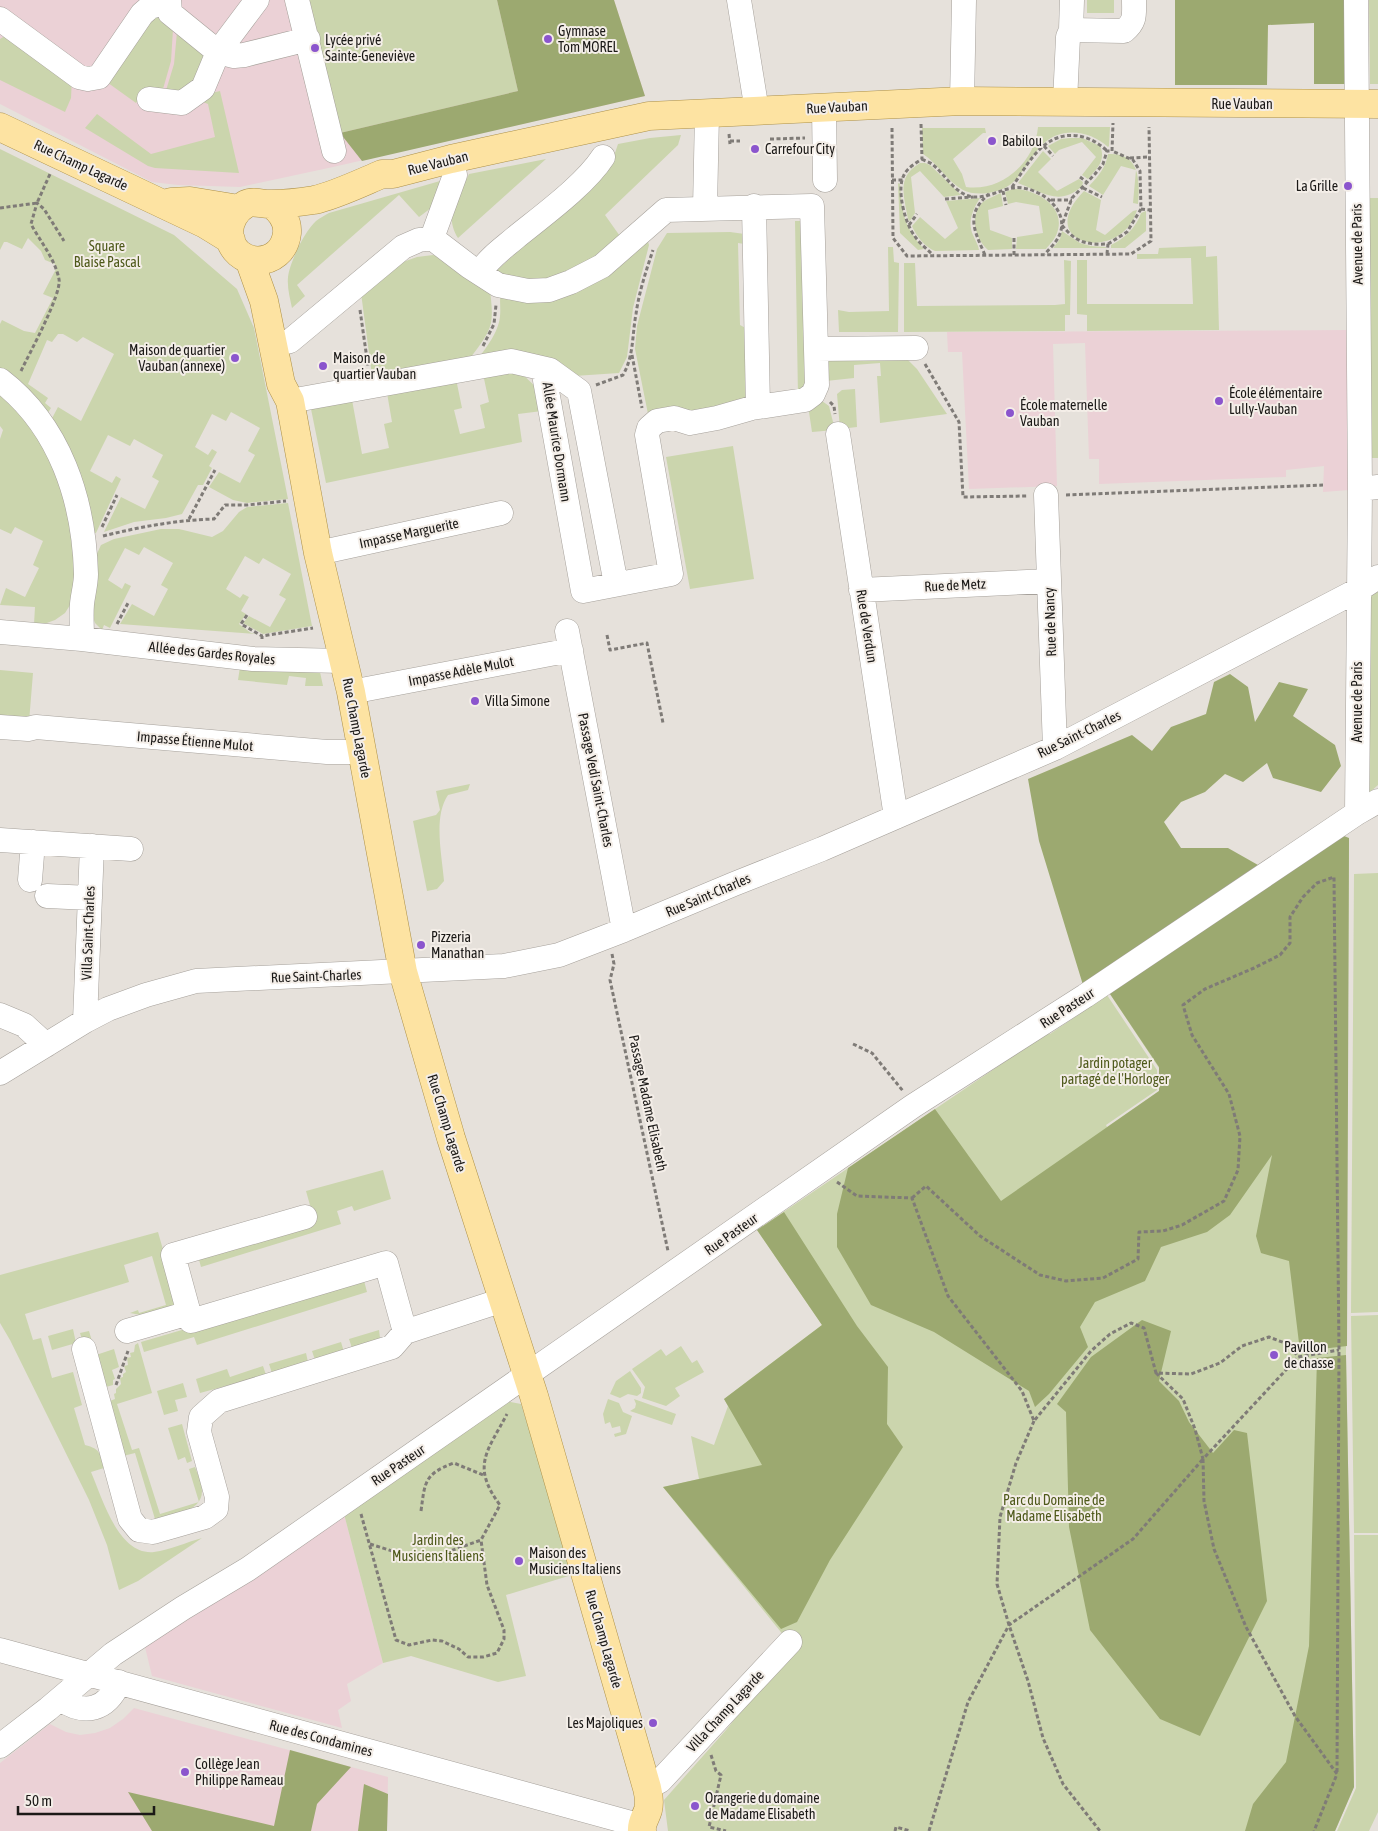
<svg xmlns="http://www.w3.org/2000/svg" width="1378" height="1831" font-family="'Asap Condensed',sans-serif">
	<rect width="100%" height="100%" fill="#e6e1db"/>
	<!-- education -->
	<path fill="#ebd1d6" d="M0,0H614L645,96L333,167L240,187L178,185L152,182L0,104Z
		M1350,330L1349,490L1323,492L1324,466L1286,470V477L1099,484V459H1089L1085,343L1053,344L1057,486L969,489L962,352H948L947,332Z
		M344,1514L383,1663L347,1684L351,1701L338,1710L342,1728L152,1676L145,1647Z
		M134,1708L388,1777L387,1831H0V1763L50,1724L66,1732L80,1735L95,1733L110,1728L123,1719Z"/>
	<!-- green -->
	<path fill="#cbd5ad" d="M309,0H497L518,91L340,133Z
		M1087,0H1114V13H1087Z
		M1369,0H1378V84H1370Z
		M155,11L173,29L171,61L161,96L146,90L136,103L104,80Z
		M177,32L209,50L188,92L164,97L174,64Z
		M8,34L72,77L71,98L65,112L0,80V39Z
		M220,91L239,173L155,168L148,166L85,128L97,114L151,154L215,137L208,104L203,102V95Z
		M1038,127H1110L1109,146L1108,147C1090,130 1060,126 1042,145C1030,157 1024,173 1011,184C1000,193 976,197 963,190C948,182 938,164 923,154L922,128H985L986,133H983L953,159L962,174L966,187C1002,192 1035,162 1038,127Z
		M681,135L678,145L605,215L622,239C606,252 556,283 536,282C522,282 507,276 494,273L586,189L614,156L618,144L650,138Z
		M1070,138H1082L1100,146C1106,160 1098,168 1088,179L1082,175L1096,157L1082,142L1059,150L1055,154L1048,146L1061,139Z
		M0,149L174,235L237,289L254,328L288,499L247,503L233,500L209,487L219,472L240,483L255,455L248,451L260,428L231,412L226,421L212,414L195,447L208,455L212,449L217,452L209,466L212,468L203,485H198L182,514L166,518L134,522L104,532L121,497L145,509L159,481L152,477L163,455L134,439L130,446L108,435L90,471L112,483L116,476L121,479L96,533L89,535L49,424L58,407L81,421L114,354L83,337L77,342L63,334H58L52,342L47,340L28,384L48,398L45,403L51,408L44,419L0,373V324L2,320L24,331L35,333L53,298L43,294L56,269L55,264L45,260L41,251L28,238L22,249L7,242H4L0,250Z
		M1043,151L1051,159L1038,172L1057,191L1079,179L1083,182L1082,186C1060,207 1042,192 1018,183Z
		M1108,154C1140,152 1140,180 1138,204L1133,203L1136,170L1121,166L1103,195L1089,186C1098,177 1106,167 1108,154Z
		M546,159L458,238C443,214 458,196 469,174Z
		M920,163H925L930,165L961,195L944,197L920,171L911,177L915,213L910,221L908,219C904,196 896,177 920,163Z
		M440,181L431,208L419,217L399,195L297,285L305,296L292,308C290,298 287,288 288,277C290,262 304,232 316,221C320,218 325,215 329,213Z
		M898,183L900,184C902,213 904,227 924,249L918,250L900,233Z
		M1013,189C1035,189 1067,206 1057,233C1055,239 1050,244 1046,249H1016L1017,237L1043,233L1039,206L1016,202L1008,204L1005,192Z
		M1084,191L1101,200L1096,230L1105,235L1133,211L1137,210C1121,265 1031,245 1084,191Z
		M1001,193L1003,206L988,210L990,230L1012,238V249L988,250C975,239 969,215 983,202C988,198 995,196 1001,193Z
		M980,198C973,209 967,222 973,235C975,240 978,244 979,250L935,251C925,247 916,236 912,226L920,217L945,239L958,228L946,201Z
		M1366,198H1378V458H1369Z
		M1146,211V231L1125,248H1111V245C1125,238 1136,228 1141,213Z
		M795,221H809L812,382L798,396Z
		M1062,231L1080,243L1091,246L1106,247V248H1053L1060,239Z
		M730,232L752,235L751,245L738,243L740,325L753,332L752,402L649,419L635,349L637,326L657,249L667,233Z
		M646,235L649,245L633,308L627,357L619,373L574,376L476,362C485,349 499,332 500,316C501,308 499,300 501,292L530,297Z
		M1206,246V257L1217,256L1219,330L1087,331V315L1077,314V260H1087V304H1193L1191,258L1137,259V254H1158L1159,248Z
		M888,247H893L894,262L899,263L898,332H839L838,310L849,312L889,311Z
		M433,255L448,260L490,290C491,300 493,312 491,323C488,337 474,352 466,364L373,383L361,293L403,262L417,257Z
		M1064,260L1071,261L1070,315H1065V331L904,332V263H915L917,306L1055,305L1065,304Z
		M905,357L917,369L947,414L880,423L877,376H881L880,363L854,365V378L826,381L827,360Z
		M519,371L538,389L542,411L518,414L522,442L326,483L311,409L352,400L362,454L389,448L384,424L392,422L387,393L456,379L462,408L454,410L460,434L485,428L480,405L489,402L483,374Z
		M0,385L55,456L79,549L72,602L65,613L55,620L44,624H34L35,607L0,605L6,588L25,597L39,568L33,565L43,541L15,527L11,534L0,529V439L3,430L0,426Z
		M855,389L857,427L840,429L837,394L842,390Z
		M822,401L829,406L835,430L812,432L809,412L812,403Z
		M733,446L754,579L690,589L666,457Z
		M288,503L312,626L263,634L243,623L249,616L270,627L286,599L279,595L291,574L263,558L259,564L245,556L226,589L240,598L243,594L249,597L241,611L246,614L239,624L251,633L257,634L120,624L132,604L154,616L168,589L161,585L173,563L144,547L139,555L125,548L108,580L122,589L125,583L131,586L110,628L104,625L102,630L95,623L89,606L94,560L101,545L114,539L161,529H179L212,537L223,531L239,512L247,507Z
		M1378,588V785L1369,793L1370,592Z
		M240,667L320,672L323,686H305L306,678L289,676L287,685L238,680Z
		M0,670L33,673L29,722L0,720Z
		M470,784L468,790L448,795C433,817 442,855 444,881L437,889L427,891L413,821L436,815L440,810L436,791Z
		M1349,838L1346,1355L1354,1787L1335,1831H668L664,1800L726,1730L793,1647L663,1487L699,1479L691,1436L714,1445L728,1406L724,1399L822,1325L757,1230L1047,1033L1050,1034L1107,995L1157,1070V1090L1106,1125L1107,1127L1159,1091V1068L1108,991Z
		M1378,873V1312L1351,1313L1354,874Z
		M383,1170L391,1199L354,1211L352,1206L337,1211L341,1224L201,1267L198,1256L315,1223L306,1191Z
		M158,1232L179,1306L146,1316L130,1313L138,1310L139,1313L166,1305L152,1256L124,1265L129,1282L25,1314L33,1340L41,1338L52,1378L73,1372L82,1405L74,1408L85,1445C101,1449 100,1454 104,1468L91,1472C102,1497 118,1556 154,1552C170,1550 187,1542 202,1538L138,1581L119,1590L107,1545L89,1500L10,1340L0,1323V1275Z
		M363,1277L367,1292L197,1345L194,1337L144,1352L141,1342Z
		M1378,1315V1533H1354L1351,1316Z
		M73,1329L76,1343L52,1350L48,1336Z
		M379,1330L380,1338L375,1342L352,1348L349,1339Z
		M89,1331L96,1355L114,1349L119,1367L112,1370L115,1379L113,1380V1385L106,1387L100,1399L80,1333Z
		M341,1342L344,1352L315,1360L312,1351Z
		M138,1343L152,1393L117,1404L132,1450L139,1448L160,1514L199,1502L189,1469L195,1467C198,1475 202,1483 202,1491C202,1513 171,1514 155,1519L135,1453L123,1456L107,1402L115,1399L114,1394L116,1393V1389L121,1384L120,1378L123,1377V1374L126,1372L124,1366L128,1365L127,1358L131,1357L130,1353L134,1352L135,1345Z
		M681,1346L692,1363L697,1360L704,1372L675,1388L680,1396L666,1406L642,1398L645,1387L632,1369L661,1349L666,1356Z
		M306,1353L308,1362L272,1373L269,1364Z
		M263,1366L266,1375L200,1393L196,1379L227,1369L230,1377Z
		M630,1371L641,1388V1393L637,1396L628,1394L620,1398L610,1394L616,1381Z
		M183,1383L187,1397L175,1400L178,1411L164,1415L157,1391Z
		M608,1399L619,1403L623,1412L632,1416L626,1434L615,1437L614,1434L621,1432L620,1426L612,1428L610,1422L605,1424L603,1414Z
		M634,1399L676,1414L672,1425L630,1411L635,1408L636,1404Z
		M506,1401L521,1404L575,1574L506,1595L526,1676L498,1682L411,1656L383,1663L344,1514Z
		M182,1424L192,1461L187,1463L185,1457L178,1460L168,1428Z
		M1354,1535H1378V1812L1369,1831H1337L1356,1788Z"/>
	<!-- forest -->
	<path fill="#9ca970" d="M497,0H614L645,96L362,161L340,133L518,91Z
		M1175,0H1348L1349,84H1314V23L1268,25L1267,85H1175Z
		M1230,674L1248,687L1255,722L1279,682L1308,689L1293,716L1335,745L1341,766L1321,792L1273,778L1267,763L1243,782L1225,774L1205,792L1181,802L1164,822L1181,848H1228L1258,865L1083,985L1039,841L1028,779L1132,735L1152,751L1171,727L1206,714L1214,682Z
		M1339,834L1349,838L1347,1346L1304,1351L1299,1343L1289,1261L1261,1253L1256,1236L1272,1155L1230,1215L1207,1232L1161,1247L1145,1281L1095,1302L1080,1327L1088,1347L1049,1394L1035,1407L1029,1391L934,1332L871,1305L837,1247V1214L848,1168L935,1109L1001,1201L1159,1091V1067L1108,991Z
		M784,1212L857,1326L888,1367L887,1424L903,1447L830,1560L797,1622L781,1629L663,1487L762,1465L724,1399L822,1325L757,1230Z
		M1142,1320L1171,1331L1159,1381L1179,1401L1189,1422L1213,1453L1234,1430L1247,1433L1267,1601L1200,1736L1160,1719L1090,1630L1069,1527L1066,1412L1057,1404L1091,1357Z
		M1346,1355L1354,1787L1335,1831H1245L1253,1804L1286,1762L1309,1646L1317,1358Z
		M290,1750L351,1767L317,1804L311,1831H152L128,1792L274,1826Z
		M364,1784L388,1794L387,1831H358Z"/>
	<g fill="none" stroke-linecap="round" stroke-linejoin="round">
		<defs>
			<path id="minor" d="M169,0L170,13L218,52L234,56L244,55L308,39
				M297,0L334,151
				M739,0L757,111
				M1356,0L1360,489L1378,487
				M0,19L79,77L88,79L99,77L142,14L150,7L168,2
				M1071,30L1124,31C1136,21 1134,15 1134,0
				M149,99L182,103L203,88L218,52L257,0
				M962,101L964,0
				M1065,102L1068,37L1071,30L1072,0
				M824,107L825,180
				M754,206L758,407
				M705,208L707,114
				M432,238L455,175L451,159
				M480,272C489,258 502,249 515,238C542,216 585,185 603,157
				M273,345L290,341L403,247L419,240L432,238L470,267L498,285L528,291L549,290L571,282L602,266L666,210L812,206L817,385L813,394L805,400L752,408L717,418L690,423L674,418L657,421L649,428L647,435L671,574L583,591L545,380L550,370
				M816,349L916,348
				M0,380C60,426 84,500 86,574C86,584 83,594 82,604C81,615 82,627 82,639
				M290,401L511,361L550,370L579,391L616,584
				M838,434L896,817
				M1046,495L1055,748
				M318,553L501,513
				M861,590L1049,581
				M567,631L624,930
				M0,632L82,639L253,659L343,661
				M351,692L571,650
				M0,727L28,729L36,727L327,752H361
				M1357,813L1360,489
				M0,840L131,849
				M30,880L33,842
				M47,896L90,898
				M0,1015L24,1025L46,1045
				M85,1021L92,846
				M0,1073L85,1021L108,1009L146,995L196,981L504,966L559,955L624,930L734,884L822,849L1055,748L1358,590L1378,577
				M305,1217L173,1255L191,1321L386,1263L405,1332L503,1300
				M127,1331L189,1313
				M84,1349L130,1519L139,1530L153,1532L205,1517L216,1509L217,1497L199,1432L201,1417L219,1401L392,1347L405,1332
				M0,1650L642,1826
				M60,1699C85,1716 107,1710 119,1682
				M0,1746L48,1709L113,1654L183,1608L248,1569L913,1106L1085,996L1357,813L1378,801
				M647,1788L660,1781L790,1642"/>
			<path id="major" d="M0,127L205,224L231,240
				M171,202L190,201L239,209
				M271,204C281,211 288,221 287,233C283,270 232,269 229,233C229,222 235,210 246,204C254,200 263,205 272,204C286,204 301,202 314,200C334,196 363,182 382,174H393L451,159L649,116L962,101L1378,104
				M249,259L264,301L281,384L290,401L318,553L351,692L403,972L451,1138L534,1396L647,1788C649,1796 650,1802 648,1810C646,1817 641,1823 642,1831"/>
		</defs>
		<!-- minor casing -->
		<use href="#minor" stroke="#a6a19b" stroke-width="25"/>
		<!-- major casing -->
		<use href="#major" stroke="#ad9149" stroke-width="29"/>
		<!-- path -->
		<path stroke="#7f7b77" stroke-width="3" stroke-dasharray="4 2.5" stroke-linecap="butt" d="M921,124L922,159C916,163 907,168 904,175C896,189 905,223 914,235C919,243 927,249 933,255
			M892,128L893,238L907,256L1131,254L1151,241L1149,127
			M729,134L730,144
			M770,139L805,138
			M730,141H740
			M1044,146L1053,156
			M1130,158L1149,157
			M922,159C925,161 929,162 932,164C945,174 956,196 974,197C987,198 1000,190 1012,188C1036,184 1072,209 1059,236C1056,243 1049,249 1045,254
			M1080,177L1088,183
			M892,180H903
			M1012,187C1022,173 1032,154 1046,144C1066,129 1091,135 1107,151
			M1083,188L1102,197
			M1003,191L1006,205
			M945,199L973,197
			M1051,200H1072
			M0,208L37,203L50,174
			M1141,209L1150,210
			M909,225L917,214
			M1108,244L1127,232L1141,209L1140,171L1133,160L1112,151
			M1107,254L1108,244C1086,245 1075,242 1062,225L1072,198L1095,174L1103,164L1107,151H1112L1113,123
			M985,255C974,230 965,214 989,194
			M1014,255V238
			M360,310L368,366
			M483,346L494,324L496,305
			M632,355L642,408
			M925,364L959,422L963,497L1027,496
			M21,371C29,354 62,294 59,279C55,259 40,241 31,224L37,203L44,209L64,241
			M596,385L623,375C634,356 632,335 636,314C639,292 646,271 653,250
			M830,402L834,406L835,414
			M1066,495L1323,485
			M189,519L215,470
			M102,527L117,495
			M103,536C140,527 176,520 214,519L225,505H247L286,501
			M247,615L241,624L262,636
			M117,624L128,603
			M607,635L610,650L647,643L663,723
			M262,639V636L313,628
			M612,954L614,964L610,980L668,1251
			M853,1044L872,1053L903,1091
			M837,1182L857,1196L912,1198L948,1296L1022,1391L1034,1421L1091,1351L1110,1334L1131,1323L1144,1328L1156,1373L1191,1374L1220,1363L1242,1346L1269,1337L1290,1345L1298,1357
			M912,1198L926,1186L980,1236L1040,1275L1066,1281L1103,1278L1138,1259L1139,1232L1163,1231L1182,1225L1224,1201L1238,1170L1240,1136L1229,1094L1192,1035L1183,1005L1205,989L1254,968L1280,955L1290,943V917L1303,897L1317,883L1334,877L1339,1350L1337,1774
			M1156,1373L1183,1399L1195,1429L1203,1459L1298,1357L1339,1350
			M116,1385L128,1351
			M1034,1421L1016,1463L1000,1517L997,1584L1009,1625L1028,1681L1043,1738L1063,1784L1100,1831
			M1203,1459L1204,1501L1214,1549L1246,1627L1295,1716L1337,1774L1314,1831
			M421,1511C425,1482 424,1474 454,1463L483,1475
			M361,1514L396,1640L409,1645L432,1640L442,1641L459,1649L468,1657H483L497,1653L504,1639V1630L487,1585L481,1540
			M370,1544L408,1556H436L481,1540L500,1505C471,1466 487,1452 507,1414
			M711,1755L716,1771L721,1775L709,1827L726,1831
			M895,1831L896,1827L910,1831
			M929,1831L968,1702L1009,1625L1133,1539L1203,1459"/>
		<!-- minor -->
		<use href="#minor" stroke="#fff" stroke-width="24"/>
		<!-- major -->
		<use href="#major" stroke="#fde3a2" stroke-width="28"/>
	</g>
	<!-- markers -->
	<g fill="#8b55cd" stroke="#f4eee8" stroke-width="2">
		<circle cx="548" cy="39" r="5"/>
		<circle cx="315" cy="48" r="5"/>
		<circle cx="992" cy="141" r="5"/>
		<circle cx="755" cy="149" r="5"/>
		<circle cx="1348" cy="186" r="5"/>
		<circle cx="235" cy="358" r="5"/>
		<circle cx="323" cy="366" r="5"/>
		<circle cx="1219" cy="401" r="5"/>
		<circle cx="1010" cy="413" r="5"/>
		<circle cx="475" cy="701" r="5"/>
		<circle cx="421" cy="945" r="5"/>
		<circle cx="1274" cy="1355" r="5"/>
		<circle cx="519" cy="1561" r="5"/>
		<circle cx="653" cy="1723" r="5"/>
		<circle cx="185" cy="1772" r="5"/>
		<circle cx="695" cy="1806" r="5"/>
	</g>
	<g text-anchor="middle" stroke-width="4" stroke-linejoin="round" paint-order="stroke">
		<!-- poi labels -->
		<g font-size="14" fill="#1b1917" stroke="#f4eee8" text-anchor="start">
			<text x="558" y="36">Gymnase<tspan x="558" dy="16">Tom MOREL</tspan></text>
			<text x="325" y="45">Lycée privé<tspan x="325" dy="16">Sainte-Geneviève</tspan></text>
			<text x="1002" y="146">Babilou</text>
			<text x="765" y="154">Carrefour City</text>
			<text x="1338" y="191" text-anchor="end">La Grille</text>
			<text x="225" y="355" text-anchor="end">Maison de quartier<tspan x="225" dy="16">Vauban (annexe)</tspan></text>
			<text x="333" y="363">Maison de<tspan x="333" dy="16">quartier Vauban</tspan></text>
			<text x="1229" y="398">École élémentaire<tspan x="1229" dy="16">Lully-Vauban</tspan></text>
			<text x="1020" y="410">École maternelle<tspan x="1020" dy="16">Vauban</tspan></text>
			<text x="485" y="706">Villa Simone</text>
			<text x="431" y="942">Pizzeria<tspan x="431" dy="16">Manathan</tspan></text>
			<text x="1284" y="1352">Pavillon<tspan x="1284" dy="16">de chasse</tspan></text>
			<text x="529" y="1558">Maison des<tspan x="529" dy="16">Musiciens Italiens</tspan></text>
			<text x="643" y="1728" text-anchor="end">Les Majoliques</text>
			<text x="195" y="1769">Collège Jean<tspan x="195" dy="16">Philippe Rameau</tspan></text>
			<text x="705" y="1803">Orangerie du domaine<tspan x="705" dy="16">de Madame Elisabeth</tspan></text>
		</g>
		<!-- street labels -->
		<g font-size="14" fill="#1b1917" stroke="#f4eee8">
			<text x="1242" y="109">Rue Vauban</text>
			<text transform="translate(837 107) rotate(-3)" y="5">Rue Vauban</text>
			<text transform="translate(438 163) rotate(-14)" y="5">Rue Vauban</text>
			<text transform="translate(81 165) rotate(25)" y="5">Rue Champ Lagarde</text>
			<text transform="translate(1357 244) rotate(-91)" y="5">Avenue de Paris</text>
			<text transform="translate(557 442) rotate(81)" y="5">Allée Maurice Dormann</text>
			<text transform="translate(409 533) rotate(-12)" y="5">Impasse Marguerite</text>
			<text transform="translate(955 585) rotate(-3)" y="5">Rue de Metz</text>
			<text transform="translate(1050 622) rotate(-92)" y="5">Rue de Nancy</text>
			<text transform="translate(867 626) rotate(81)" y="5">Rue de Verdun</text>
			<text transform="translate(212 653) rotate(6)" y="5">Allée des Gardes Royales</text>
			<text transform="translate(461 671) rotate(-11)" y="5">Impasse Adèle Mulot</text>
			<text transform="translate(1357 702) rotate(-90)" y="5">Avenue de Paris</text>
			<text transform="translate(357 728) rotate(79)" y="5">Rue Champ Lagarde</text>
			<text transform="translate(1079 734) rotate(-26)" y="5">Rue Saint-Charles</text>
			<text transform="translate(195 741) rotate(5)" y="5">Impasse Étienne Mulot</text>
			<text transform="translate(596 780) rotate(79)" y="5">Passage Vedi Saint-Charles</text>
			<text transform="translate(708 895) rotate(-23)" y="5">Rue Saint-Charles</text>
			<text transform="translate(88 933) rotate(-88)" y="5">Villa Saint-Charles</text>
			<text transform="translate(316 976) rotate(-2)" y="5">Rue Saint-Charles</text>
			<text transform="translate(1067 1008) rotate(-33)" y="5">Rue Pasteur</text>
			<text transform="translate(648 1103) rotate(78)" y="5">Passage Madame Elisabeth</text>
			<text transform="translate(447 1123) rotate(73)" y="5">Rue Champ Lagarde</text>
			<text transform="translate(731 1234) rotate(-35)" y="5">Rue Pasteur</text>
			<text transform="translate(398 1465) rotate(-34)" y="5">Rue Pasteur</text>
			<text transform="translate(604 1639) rotate(74)" y="5">Rue Champ Lagarde</text>
			<text transform="translate(725 1711) rotate(-47)" y="5">Villa Champ Lagarde</text>
			<text transform="translate(321 1738) rotate(15)" y="5">Rue des Condamines</text>
		</g>
		<!-- park labels -->
		<g font-size="14" fill="#4e591a" stroke="#f4eee8">
			<text x="107" y="251">Square<tspan x="107" dy="16">Blaise Pascal</tspan></text>
			<text x="1115" y="1068">Jardin potager<tspan x="1115" dy="16">partagé de l'Horloger</tspan></text>
			<text x="1054" y="1505">Parc du Domaine de<tspan x="1054" dy="16">Madame Elisabeth</tspan></text>
			<text x="438" y="1545">Jardin des<tspan x="438" dy="16">Musiciens Italiens</tspan></text>
		</g>
	</g>
	<!-- scale -->
	<path d="M18 1806v8h136v-8" fill="none" stroke="#1b1917" stroke-width="2.5"/>
	<text x="25" y="1806" font-size="15" fill="#1b1917" stroke="#f4eee8" stroke-width="4" paint-order="stroke">50 m</text>
</svg>
